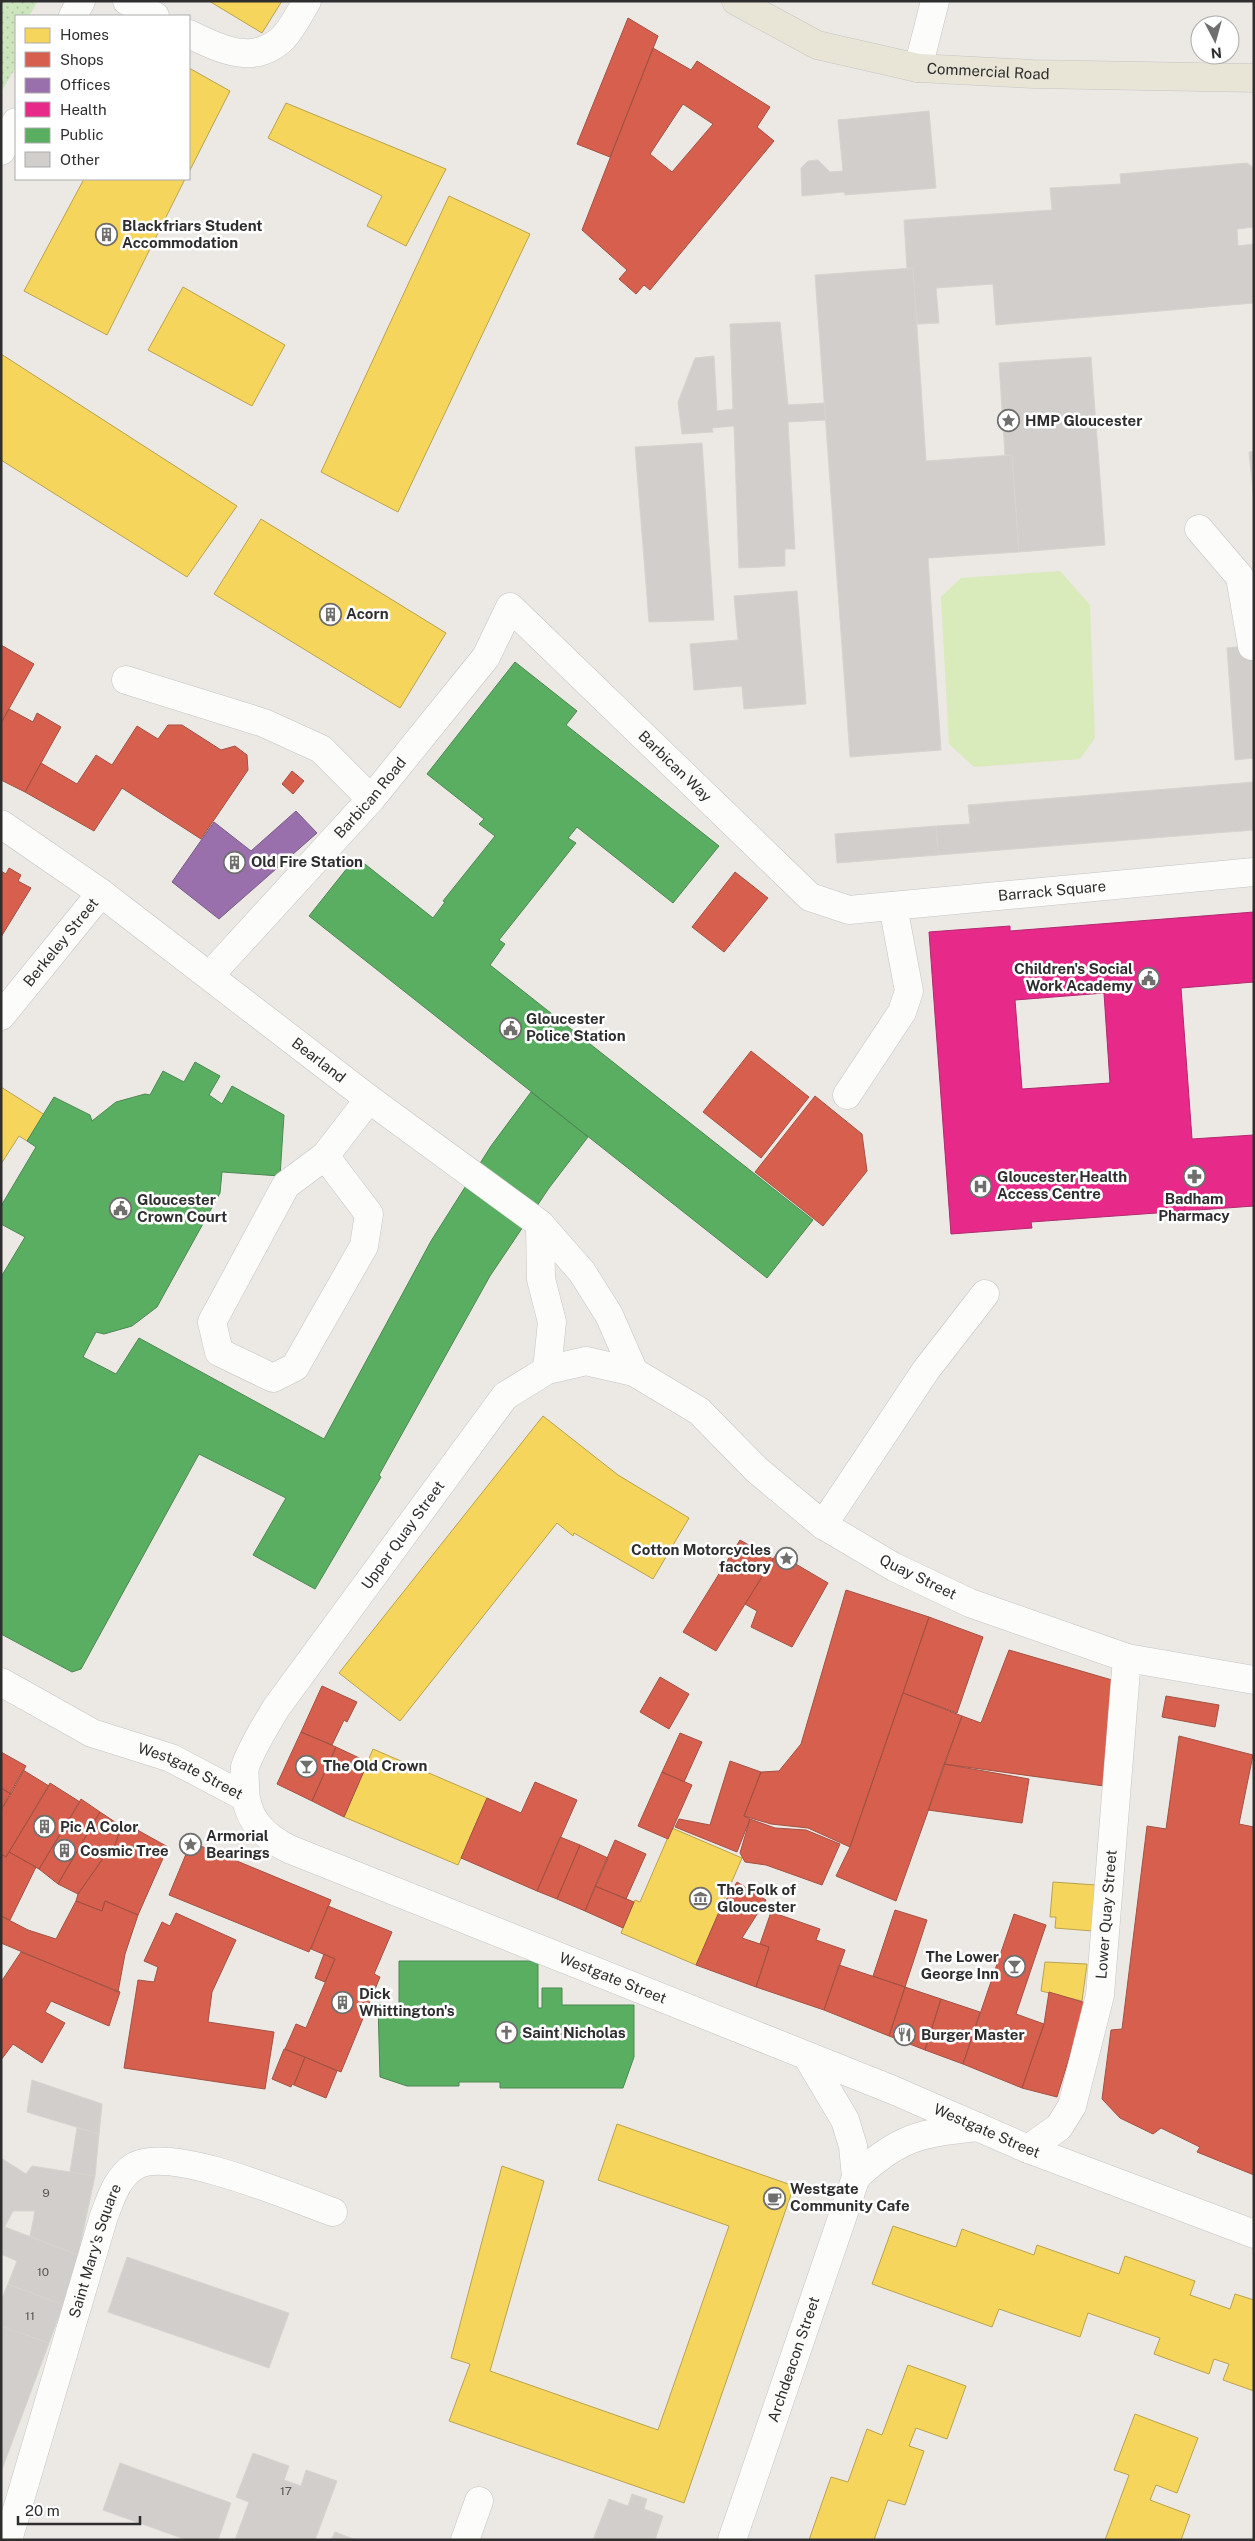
<svg xmlns="http://www.w3.org/2000/svg" width="1255" height="2541" font-family="'Public Sans',sans-serif">
	<defs>
		<pattern id="park-dots" width="8" height="8" patternUnits="userSpaceOnUse" patternTransform="scale(1.25)"><rect width="8" height="8" fill="#cee6be"/><path d="M2 2h.1M6 6h.1" fill="none" stroke="#b1c6a4" stroke-width="1.8" stroke-linecap="round"/></pattern>
	</defs>
	<rect width="100%" height="100%" fill="#ece8e4"/>
	<!-- park -->
	<path fill="url(#park-dots)" d="M1,1H38L29,16H16V67L1,92Z"/>
	<!-- pitch -->
	<path fill="#d9eabb" d="M1060,571L1090,605L1095,738L1080,759L974,767L949,744L941,597L961,578Z"/>
	<!-- homes -->
	<path fill="#f6d55c" stroke="#baa34e" d="M209,1H282L262,33Z
		M189,68L230,91L189,172Z
		M286,103L446,169L406,246L367,226L382,196L268,138Z
		M84,179H185L107,335L24,291Z
		M449,196L530,234L398,512L321,472Z
		M183,287L285,345L252,406L148,350Z
		M1,354L237,506L187,577L1,460Z
		M261,519L446,633L400,708L214,594Z
		M1,1087L45,1115L27,1141L19,1136L1,1164Z
		M543,1416L618,1475L689,1518L653,1579L574,1533L573,1536L557,1523L400,1721L339,1673Z
		M373,1749L487,1798L458,1865L344,1817Z
		M672,1828L742,1858L696,1965L621,1933L635,1900L640,1902Z
		M1053,1882L1096,1885L1093,1931L1055,1928L1056,1917H1050Z
		M1045,1962L1087,1964L1082,2001L1041,1991Z
		M617,2124L794,2186L684,2503L449,2421L470,2364L451,2358L502,2166L544,2181L490,2371L658,2430L729,2226L598,2180Z
		M893,2226L956,2247L962,2229L1034,2255L1037,2245L1119,2274L1125,2256L1195,2281L1190,2295L1230,2309L1235,2294L1254,2300V2391L1223,2380L1229,2364L1214,2359L1209,2374L1154,2354L1160,2338L1088,2313L1080,2337L999,2309L992,2327L872,2284Z
		M908,2365L966,2386L947,2439L916,2428L909,2446L924,2451L905,2505L888,2500L874,2540H809L831,2477L848,2482L867,2429L882,2435Z
		M1135,2414L1198,2438L1177,2493L1156,2485L1150,2500L1190,2515L1181,2540H1105L1129,2475L1114,2470Z"/>
	<!-- shops -->
	<path fill="#d6604d" stroke="#a45144" fill-rule="evenodd" d="M628,18L658,36L610,157L577,144Z
		M653,48L691,70L697,61L770,107L757,127L774,141L650,290L644,285L636,294L619,279L627,270L582,230ZM683,104L713,124L672,172L650,154Z
		M1,645L34,664L1,723Z
		M9,709L33,722L37,713L61,727L25,792L1,780V723Z
		M168,725H182L221,750L235,746L247,755L248,770L201,839L122,788L94,831L25,792L41,763L77,784L96,755L112,765L137,726L158,739Z
		M292,771L304,781L293,794L282,784Z
		M9,868L21,875L18,881L31,888L1,937V871L6,874Z
		M735,872L768,898L724,952L692,927Z
		M751,1051L809,1097L761,1158L703,1112Z
		M815,1096L862,1134L867,1171L823,1226L755,1172Z
		M740,1540L773,1559L716,1651L683,1632Z
		M777,1553L828,1583L792,1647L751,1627L757,1611L745,1604Z
		M846,1590L929,1617L850,1847L808,1828L771,1824L744,1816L761,1772L779,1771L801,1744Z
		M929,1617L983,1637L957,1713L903,1693Z
		M1009,1650L1112,1680L1104,1786L944,1764L962,1716L981,1723Z
		M660,1677L689,1694L669,1729L640,1712Z
		M322,1686L357,1702L347,1722L344,1720L332,1745L301,1732Z
		M903,1693L962,1716L896,1901L836,1876L850,1847Z
		M1166,1696L1219,1705L1215,1727L1162,1717Z
		M301,1732L336,1747L312,1801L277,1784Z
		M680,1733L702,1742L684,1782L662,1772Z
		M1179,1736L1253,1755L1239,1824L1254,1827V2175L1197,2152L1200,2147L1161,2128L1153,2134L1120,2118L1102,2099L1111,2030L1122,2029L1147,1826L1166,1829Z
		M336,1747L368,1762L344,1817L312,1801Z
		M1,1752L26,1766L11,1794L1,1788Z
		M730,1761L761,1772L744,1816L750,1819L737,1852L675,1827L679,1819L710,1825Z
		M944,1764L1029,1779L1022,1823L928,1810Z
		M23,1770L49,1786L6,1857L1,1854V1810Z
		M662,1772L692,1785L668,1839L638,1826Z
		M535,1782L577,1800L537,1891L461,1858L487,1798L521,1813Z
		M50,1783L80,1802L39,1869L9,1852Z
		M1,1788L11,1794L1,1810Z
		M81,1799L100,1812L58,1884L39,1869Z
		M100,1812L121,1826L114,1848L111,1847L78,1894L58,1884Z
		M750,1819L775,1828L806,1830L840,1844L822,1885L766,1865L745,1862L740,1853Z
		M123,1822L168,1847L138,1915L105,1901L102,1911L76,1901L78,1894L111,1847L114,1848Z
		M560,1837L580,1845L557,1899L537,1891Z
		M615,1840L646,1854L626,1899L595,1886Z
		M191,1842L331,1900L309,1952L169,1895Z
		M580,1845L608,1858L585,1911L557,1899Z
		M9,1852L36,1867L10,1920L1,1916V1858L3,1855L6,1857Z
		M737,1882L766,1900L742,1938L769,1947L756,1987L696,1965L720,1910Z
		M595,1886L634,1902L623,1928L585,1911Z
		M76,1901L102,1911L105,1901L138,1915L125,1954L118,1992L1,1943V1916L28,1930L56,1939Z
		M328,1906L392,1932L374,1974L380,1977L341,2072L285,2049L296,2024L306,2028L335,1959L311,1949Z
		M895,1910L927,1920L905,1987L873,1976Z
		M771,1912L820,1929L816,1940L845,1950L824,2010L756,1987L769,1947L760,1944Z
		M176,1913L236,1940L212,1992L208,2022L274,2032L265,2089L124,2068L138,1980L154,1982L158,1967L144,1961L162,1922L170,1926Z
		M1014,1914L1046,1925L1016,2014L1044,2024L1022,2088L963,2064Z
		M21,1952L120,1992L109,2026L51,2001L45,2012L65,2023L42,2063L13,2044L1,2060V1982Z
		M324,1954L335,1959L325,1982L315,1978Z
		M839,1965L905,1987L889,2036L824,2010Z
		M905,1987L941,1999L925,2050L889,2036Z
		M1049,1992L1086,2003L1057,2097L1022,2088L1044,2024Z
		M941,1999L980,2012L963,2064L925,2050Z
		M284,2049L305,2057L294,2085L292,2084L291,2087L272,2079Z
		M305,2057L337,2071L326,2098L294,2085Z"/>
	<!-- offices -->
	<path fill="#9970ab" stroke="#795c86" d="M296,811L317,833L219,919L172,882L214,822L251,851Z"/>
	<!-- health -->
	<path fill="#e7298a" stroke="#b02a6e" fill-rule="evenodd" d="M1254,912V982L1181,988L1192,1139L1254,1135V1206L1031,1222L1032,1228L951,1234L929,932L1010,926V931ZM1104,993L1110,1083L1022,1089L1015,1000Z"/>
	<!-- public -->
	<path fill="#5aae61" stroke="#4d8852" d="M515,662L577,711L566,725L719,846L673,903L577,827L568,838L576,843L499,940L505,944L490,965L813,1220L767,1278L309,916L356,857L433,918L445,902L443,901L495,836L479,824L484,819L427,774Z
		M195,1062L220,1076L209,1095L222,1104L232,1086L284,1115L280,1176L222,1172L220,1193L157,1307L132,1326L104,1334L96,1332L83,1357L116,1374L139,1338L324,1439L431,1241L491,1146L531,1092L588,1137L549,1188L490,1276L379,1475L381,1477L315,1589L253,1555L286,1498L199,1454L81,1669L72,1672L1,1634V1277L25,1237L1,1224V1206L36,1147L27,1141L54,1097L90,1115L92,1121L116,1102L145,1094L150,1095L163,1071L184,1082Z
		M399,1961H538V2008H542V1988H562V2005H634V2057L623,2088H500V2082H459V2086H407L380,2077L378,2005L399,2006Z"/>
	<!-- building -->
	<path fill="#d1cecb" stroke="#d7d4d0" d="M929,111L936,188L845,195L844,192L802,196L801,168L808,161L818,160L830,172L843,171L838,120Z
		M1247,163L1254,168V227L1237,229L1238,246L1254,244V303L996,325L993,284L936,288L939,323L917,324L913,268L907,269L904,220L1052,210L1050,188L1121,184L1120,174Z
		M913,268L926,461L1012,455L1019,552L928,558L941,750L850,757L815,275Z
		M780,322L788,405L825,403L826,420L788,422L795,549H785V566L739,568L734,426L712,428L713,432L682,434L678,402L695,358L714,356L717,411L733,409L730,324Z
		M1091,357L1105,545L1019,552L1012,455H1005L999,363Z
		M702,443L714,620L649,622L635,447Z
		M1254,451V501L1249,452Z
		M797,591L806,704L744,709L742,686L694,690L690,644L738,640L734,596Z
		M1254,645V758L1235,760L1227,648Z
		M1254,782V830L938,855L936,826L970,824L968,805Z
		M936,826L938,855L837,863L835,834Z
		M32,2080L102,2104L99,2134L27,2112Z
		M77,2128L99,2134L95,2176L70,2172Z
		M1,2158L26,2174L32,2166L95,2176L78,2255L30,2236L35,2211H13L1,2234Z
		M5,2227L78,2255L63,2305L8,2284L17,2261L1,2254V2234Z
		M127,2257L289,2313L269,2368L108,2312Z
		M8,2284L63,2305L49,2343L1,2326V2300Z
		M1,2326L49,2343L1,2472Z
		M253,2453L289,2466L284,2480L301,2486L306,2470L337,2481L315,2540H235L249,2502L236,2497Z
		M120,2463L231,2503L218,2540H187L103,2510Z
		M632,2494L647,2499L644,2509L663,2516L655,2540H593L609,2499L628,2506Z
		M335,2532L356,2540H331Z"/>
	<g fill="none" stroke-linecap="round" stroke-linejoin="round">
		<defs>
			<g id="minor">
				<path d="M127,1L155,16"/>
				<path d="M73,16L81,1"/>
				<path d="M189,34C221,49 254,67 284,37C293,27 300,13 307,1"/>
				<path d="M918,68L935,1"/>
				<path d="M1,151L16,122"/>
				<path d="M1199,529L1240,577L1252,646"/>
				<path d="M126,680L264,723L321,749L371,799"/>
				<path id="s1" d="M1,824L101,893L369,1099L540,1224L582,1272L609,1315L634,1372"/>
				<path id="s2" d="M210,975L371,799L486,657L510,607L810,897L849,910L1254,872"/>
				<path id="s3" d="M1,1016L101,893"/>
				<path d="M847,1095L902,1012L909,991L893,906"/>
				<path d="M325,1156L286,1185L212,1322L219,1352L273,1378L295,1367L364,1246L369,1214L325,1156L369,1099"/>
				<path d="M540,1224L541,1279L552,1322L547,1370"/>
				<path d="M823,1525L926,1370L985,1294"/>
				<path id="s4" d="M1254,1680L1127,1658L970,1603L894,1567L823,1525L757,1470L699,1411L634,1372L586,1361L547,1370L505,1396L276,1708C265,1727 252,1746 245,1767C244,1773 245,1780 245,1786C245,1818 263,1836 289,1849L893,2090L1028,2149L1254,2234"/>
				<path id="s5" d="M1,1682L92,1733L171,1758L245,1797"/>
				<path id="s6" d="M1028,2149L1059,2127L1072,2106L1100,1995L1127,1658"/>
				<path d="M856,2177C899,2137 920,2133 978,2127"/>
				<path id="s7" d="M8,2540L104,2216C111,2198 117,2177 135,2166C171,2145 293,2198 333,2212"/>
				<path d="M465,2540L479,2501"/>
				<path id="s8" d="M732,2540L856,2177L853,2146L845,2120L807,2056"/>
			</g>
			<g id="major">
				<path id="s9" d="M736,1L817,45L918,68L1033,74L1254,78"/>
			</g>
		</defs>
		<!-- minor casing -->
		<use href="#minor" stroke="#c5c4c5" stroke-width="29"/>
		<!-- major casing -->
		<use href="#major" stroke="#c6c5c4" stroke-width="29"/>
		<!-- minor -->
		<use href="#minor" stroke="#fcfcfb" stroke-width="28"/>
		<!-- major -->
		<use href="#major" stroke="#e8e4d6" stroke-width="28"/>
	</g>
	<!-- icons -->
	<defs>
		<symbol id="building-ring" viewBox="-11 -11 22 22"><circle r="9.5" fill="#fff" stroke="#706f6e" stroke-width="1.5"/><path d="M-4-6H4V6H1V3H-1V6H-4ZM-2.5-4.3h1.7v1.8h-1.7ZM.8-4.3h1.7v1.8H.8ZM-2.5-1h1.7V.8h-1.7ZM.8-1h1.7V.8H.8Z" fill="#706f6e"/></symbol>
		<symbol id="sight-ring" viewBox="-11 -11 22 22"><circle r="9.5" fill="#fff" stroke="#706f6e" stroke-width="1.5"/><path d="M0-6L1.8-2.2L6-1.7L2.9 1.2L3.7 5.4L0 3.3L-3.7 5.4L-2.9 1.2L-6-1.7L-1.8-2.2Z" fill="#706f6e"/></symbol>
		<symbol id="civic-ring" viewBox="-11 -11 22 22"><circle r="9.5" fill="#fff" stroke="#706f6e" stroke-width="1.5"/><path d="M-.6-6.5H3V-4.5H.6V-3L4-1V1h2V6H-6V1h2V-1L-.6-3ZM-1.2 2.5V6h2.4V2.5Z" fill="#706f6e"/></symbol>
		<symbol id="pharmacy-ring" viewBox="-11 -11 22 22"><circle r="9.5" fill="#fff" stroke="#706f6e" stroke-width="1.5"/><path d="M-2-6h4v4h4v4h-4v4h-4v-4h-4v-4h4Z" fill="#706f6e"/></symbol>
		<symbol id="hospital-ring" viewBox="-11 -11 22 22"><circle r="9.5" fill="#fff" stroke="#706f6e" stroke-width="1.5"/><path d="M-5-5h3v3.5h4V-5h3V5h-3V1.5h-4V5h-3Z" fill="#706f6e"/></symbol>
		<symbol id="bar-ring" viewBox="-11 -11 22 22"><circle r="9.5" fill="#fff" stroke="#706f6e" stroke-width="1.5"/><path d="M-6-5H6L.8 .8V4.5H3.5V6h-7V4.5H-.8V.8Z" fill="#706f6e"/></symbol>
		<symbol id="museum-ring" viewBox="-11 -11 22 22"><circle r="9.5" fill="#fff" stroke="#706f6e" stroke-width="1.5"/><path d="M0-6L6-3V-2H-6V-3ZM-5-1h2V3h-2ZM-1-1h2V3h-2ZM3-1h2V3H3ZM-6 4H6V6H-6Z" fill="#706f6e"/></symbol>
		<symbol id="church-ring" viewBox="-11 -11 22 22"><circle r="9.5" fill="#fff" stroke="#706f6e" stroke-width="1.5"/><path d="M-1.2-6h2.4v3.5h3.3v2.4h-3.3V6h-2.4V-.1h-3.3v-2.4h3.3Z" fill="#706f6e"/></symbol>
		<symbol id="restaurant-ring" viewBox="-11 -11 22 22"><circle r="9.5" fill="#fff" stroke="#706f6e" stroke-width="1.5"/><path d="M-5-6h1v4h1v-4h1v4h1v-4h1v5L-1.5 .5V6h-2V.5L-5-1ZM5-6V6H3V1.5H1.5Q1.5-4 5-6Z" fill="#706f6e"/></symbol>
		<symbol id="cafe-ring" viewBox="-11 -11 22 22"><circle r="9.5" fill="#fff" stroke="#706f6e" stroke-width="1.5"/><path d="M-5.5-4.5H6V0H3Q3 3.5 0 3.5H-2.5Q-5.5 3.5-5.5 0ZM3-3.2v2h1.7v-2ZM-6 4.5H4V6H-6Z" fill="#706f6e"/></symbol>
	</defs>
	<g fill-rule="evenodd">
		<use href="#building-ring" x="94" y="222" width="25" height="25"/>
		<use href="#sight-ring" x="996" y="408" width="25" height="25"/>
		<use href="#building-ring" x="318" y="602" width="25" height="25"/>
		<use href="#building-ring" x="222" y="850" width="25" height="25"/>
		<use href="#civic-ring" x="1136" y="966" width="25" height="25"/>
		<use href="#civic-ring" x="498" y="1016" width="25" height="25"/>
		<use href="#pharmacy-ring" x="1182" y="1164" width="25" height="25"/>
		<use href="#hospital-ring" x="968" y="1174" width="25" height="25"/>
		<use href="#civic-ring" x="108" y="1196" width="25" height="25"/>
		<use href="#sight-ring" x="774" y="1546" width="25" height="25"/>
		<use href="#bar-ring" x="294" y="1754" width="25" height="25"/>
		<use href="#building-ring" x="32" y="1814" width="25" height="25"/>
		<use href="#sight-ring" x="178" y="1832" width="25" height="25"/>
		<use href="#building-ring" x="52" y="1838" width="25" height="25"/>
		<use href="#museum-ring" x="688" y="1886" width="25" height="25"/>
		<use href="#bar-ring" x="1002" y="1954" width="25" height="25"/>
		<use href="#building-ring" x="330" y="1990" width="25" height="25"/>
		<use href="#church-ring" x="494" y="2020" width="25" height="25"/>
		<use href="#restaurant-ring" x="892" y="2022" width="25" height="25"/>
		<use href="#cafe-ring" x="762" y="2186" width="25" height="25"/>
	</g>
	<g text-anchor="middle" stroke-width="5" stroke-linejoin="round" paint-order="stroke">
		<!-- number labels -->
		<g font-size="12" fill="#585857">
			<text x="46" y="2197">9</text>
			<text x="43" y="2276">10</text>
			<text x="30" y="2320">11</text>
			<text x="286" y="2495">17</text>
		</g>
		<!-- street labels -->
		<g font-size="15" fill="#2e2e2e" stroke="#fff">
			<text dy="5" stroke="none"><textPath href="#s9" startOffset="266">Commercial Road</textPath></text>
			<text dy="5" stroke="none"><textPath href="#s2" startOffset="706">Barbican Way</textPath></text>
			<text dy="5" stroke="none"><textPath href="#s2" startOffset="239">Barbican Road</textPath></text>
			<text dy="5" stroke="none"><textPath href="#s2" startOffset="1139">Barrack Square</textPath></text>
			<text dy="5" stroke="none"><textPath href="#s3" startOffset="95">Berkeley Street</textPath></text>
			<text dy="5" stroke="none"><textPath href="#s1" startOffset="396">Bearland</textPath></text>
			<text transform="translate(403 1535) rotate(-54)" y="5">Upper Quay Street</text>
			<text transform="translate(918 1577) rotate(26)" y="5">Quay Street</text>
			<text dy="5" stroke="none"><textPath href="#s5" startOffset="210">Westgate Street</textPath></text>
			<text dy="5" stroke="none"><textPath href="#s6" startOffset="258">Lower Quay Street</textPath></text>
			<text dy="5" stroke="none"><textPath href="#s4" startOffset="1748">Westgate Street</textPath></text>
			<text dy="5" stroke="none"><textPath href="#s4" startOffset="2152">Westgate Street</textPath></text>
			<text dy="5" stroke="none"><textPath href="#s7" startOffset="302">Saint Mary's Square</textPath></text>
			<text dy="5" stroke="none"><textPath href="#s8" startOffset="191">Archdeacon Street</textPath></text>
		</g>
		<!-- poi labels -->
		<g font-size="15" font-weight="bold" fill="#2e2e2e" stroke="#fff" text-anchor="start">
			<text x="122" y="231">Blackfriars Student<tspan x="122" dy="17">Accommodation</tspan></text>
			<text x="1025" y="426">HMP Gloucester</text>
			<text x="346" y="619">Acorn</text>
			<text x="251" y="867">Old Fire Station</text>
			<text x="1133" y="974" text-anchor="end">Children's Social<tspan x="1133" dy="17">Work Academy</tspan></text>
			<text x="526" y="1024">Gloucester<tspan x="526" dy="17">Police Station</tspan></text>
			<text x="997" y="1182">Gloucester Health<tspan x="997" dy="17">Access Centre</tspan></text>
			<text x="1194" y="1204" text-anchor="middle">Badham<tspan x="1194" dy="17">Pharmacy</tspan></text>
			<text x="137" y="1205">Gloucester<tspan x="137" dy="17">Crown Court</tspan></text>
			<text x="771" y="1555" text-anchor="end">Cotton Motorcycles<tspan x="771" dy="17">factory</tspan></text>
			<text x="323" y="1771">The Old Crown</text>
			<text x="60" y="1832">Pic A Color</text>
			<text x="206" y="1841">Armorial<tspan x="206" dy="17">Bearings</tspan></text>
			<text x="80" y="1856">Cosmic Tree</text>
			<text x="717" y="1895">The Folk of<tspan x="717" dy="17">Gloucester</tspan></text>
			<text x="999" y="1962" text-anchor="end">The Lower<tspan x="999" dy="17">George Inn</tspan></text>
			<text x="359" y="1999">Dick<tspan x="359" dy="17">Whittington's</tspan></text>
			<text x="522" y="2038">Saint Nicholas</text>
			<text x="921" y="2040">Burger Master</text>
			<text x="790" y="2194">Westgate<tspan x="790" dy="17">Community Cafe</tspan></text>
		</g>
	</g>
	<!-- border -->
	<rect width="1255" height="2541" fill="none" stroke="#2e2e2e" stroke-width="5"/>
	<!-- legend -->
	<rect x="15" y="15" width="175" height="165" fill="#ffffff" stroke="#ababab"/>
	<rect x="25" y="28" width="25" height="15" fill="#f6d55c" stroke="#ababab"/>
	<text x="60" y="40" font-size="15" fill="#2e2e2e">Homes</text>
	<rect x="25" y="52" width="25" height="15" fill="#d6604d" stroke="#ababab"/>
	<text x="60" y="65" font-size="15" fill="#2e2e2e">Shops</text>
	<rect x="25" y="78" width="25" height="15" fill="#9970ab" stroke="#ababab"/>
	<text x="60" y="90" font-size="15" fill="#2e2e2e">Offices</text>
	<rect x="25" y="102" width="25" height="15" fill="#e7298a" stroke="#ababab"/>
	<text x="60" y="115" font-size="15" fill="#2e2e2e">Health</text>
	<rect x="25" y="128" width="25" height="15" fill="#5aae61" stroke="#ababab"/>
	<text x="60" y="140" font-size="15" fill="#2e2e2e">Public</text>
	<rect x="25" y="152" width="25" height="15" fill="#d1cecb" stroke="#ababab"/>
	<text x="60" y="165" font-size="15" fill="#2e2e2e">Other</text>
	<!-- north arrow -->
	<g transform="translate(1215 40) rotate(174)"><circle r="24" fill="#ffffff" stroke="#ababab"/>
	<path d="M0-4L9 19L0 12L-9 19Z" fill="#706f6e"/>
	<text y="-8" font-size="14" font-weight="bold" text-anchor="middle" fill="#2e2e2e">N</text>
	</g>
	<!-- scale -->
	<path d="M18 2516v8h122v-8" fill="none" stroke="#2e2e2e" stroke-width="2.5"/>
	<text x="25" y="2516" font-size="15" fill="#2e2e2e" stroke="#ffffff" stroke-width="4" paint-order="stroke">20 m</text>
</svg>
